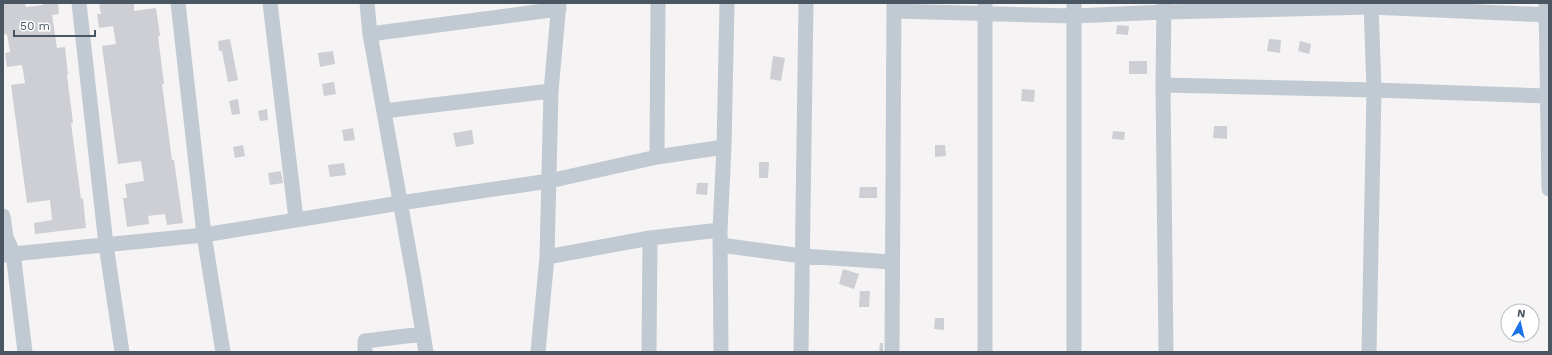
<svg xmlns="http://www.w3.org/2000/svg" width="1552" height="355" font-family="'Work Sans',sans-serif">
	<rect width="100%" height="100%" fill="#f5f3f3"/>
	<!-- building -->
	<path fill="#cdcfd5" d="M3,3H25L26,7L43,5V3H58L59,14L52,15L57,48L65,47L68,75H67L73,123H71L81,199L83,198L86,228L35,234L34,223L52,220L50,200L27,203L11,85L25,83L22,65L7,67L5,53L10,52L7,34L3,35Z
		M99,3H134V11L156,8L160,36H158L164,84H162L172,160H174L183,223L167,225L165,214L148,216L149,224L127,227L123,198H127L125,184L144,181L141,161L118,164L102,46L116,44L113,26L99,28L97,14H101Z
		M1117,25L1129,26L1128,35L1116,34Z
		M230,39L238,80L228,82L222,51H219L218,41Z
		M1269,39L1281,40L1280,53L1267,51Z
		M1300,41L1311,44L1309,54L1298,51Z
		M333,51L335,64L320,67L318,53Z
		M773,56L785,58L781,81L770,79Z
		M1129,61H1147V74H1129Z
		M334,82L336,94L324,96L322,84Z
		M1022,89L1035,90L1034,102L1021,101Z
		M238,99L240,114L232,115L229,101Z
		M267,109L268,120L260,121L258,111Z
		M1214,126H1227V139L1213,138Z
		M353,128L355,140L344,141L342,130Z
		M472,130L474,144L456,147L453,133Z
		M1113,131L1125,132L1124,140L1112,139Z
		M243,145L245,156L235,158L233,147Z
		M935,145H945L946,156L935,157Z
		M759,162H769L768,178H759Z
		M344,163L346,175L330,177L328,165Z
		M281,171L283,183L270,185L268,173Z
		M697,183H708L707,195L696,194Z
		M860,187H877V198H859Z
		M843,269L859,274L854,289L839,284Z
		M860,291H870L869,307H859Z
		M935,318H944V330L934,329Z
		M880,343H883V352H879Z"/>
	<g fill="none" stroke-linecap="round" stroke-linejoin="round">
		<!-- minor -->
		<path stroke="#c1cad2" stroke-width="15" d="M79,3L106,245L122,352
			M178,3L204,235L223,352
			M270,3L296,219
			M367,3L370,34L414,279L426,352
			M1164,3L1163,85L1166,352
			M1546,3L1549,189
			M985,4V352
			M894,11L1074,16L1164,12L1371,7L1549,15
			M370,34L559,9
			M1163,85L1374,90L1547,96
			M384,111L551,91
			M657,157L658,3
			M3,216L6,237L13,253L25,352
			M720,245L802,256L892,262
			M3,255L204,235L400,203L549,181L657,157L724,147
			M547,257L650,238L720,230
			M365,352V341L423,334
			M538,352L547,257L551,91L559,3
			M649,352L650,238
			M721,352L720,230L724,147L727,3
			M801,352L806,3
			M892,352L894,3
			M1074,352V3
			M1369,352L1374,90L1371,3"/>
	</g>
	<!-- border -->
	<rect width="1552" height="355" fill="none" stroke="#4a5661" stroke-width="8"/>
	<!-- north arrow -->
	<g transform="translate(1520 323) rotate(8)"><circle r="19" fill="#ffffff" stroke="#b7bbc0"/>
	<path d="M0-3L7 15L0 10L-7 15Z" fill="#1a73e8"/>
	<text y="-6" font-size="11" font-weight="bold" text-anchor="middle" fill="#4a5661">N</text>
	</g>
	<!-- scale -->
	<path d="M14 30v6h81v-6" fill="none" stroke="#4a5661" stroke-width="2"/>
	<text x="20" y="30" font-size="12" fill="#4a5661" stroke="#ffffff" stroke-width="3" paint-order="stroke">50 m</text>
</svg>
